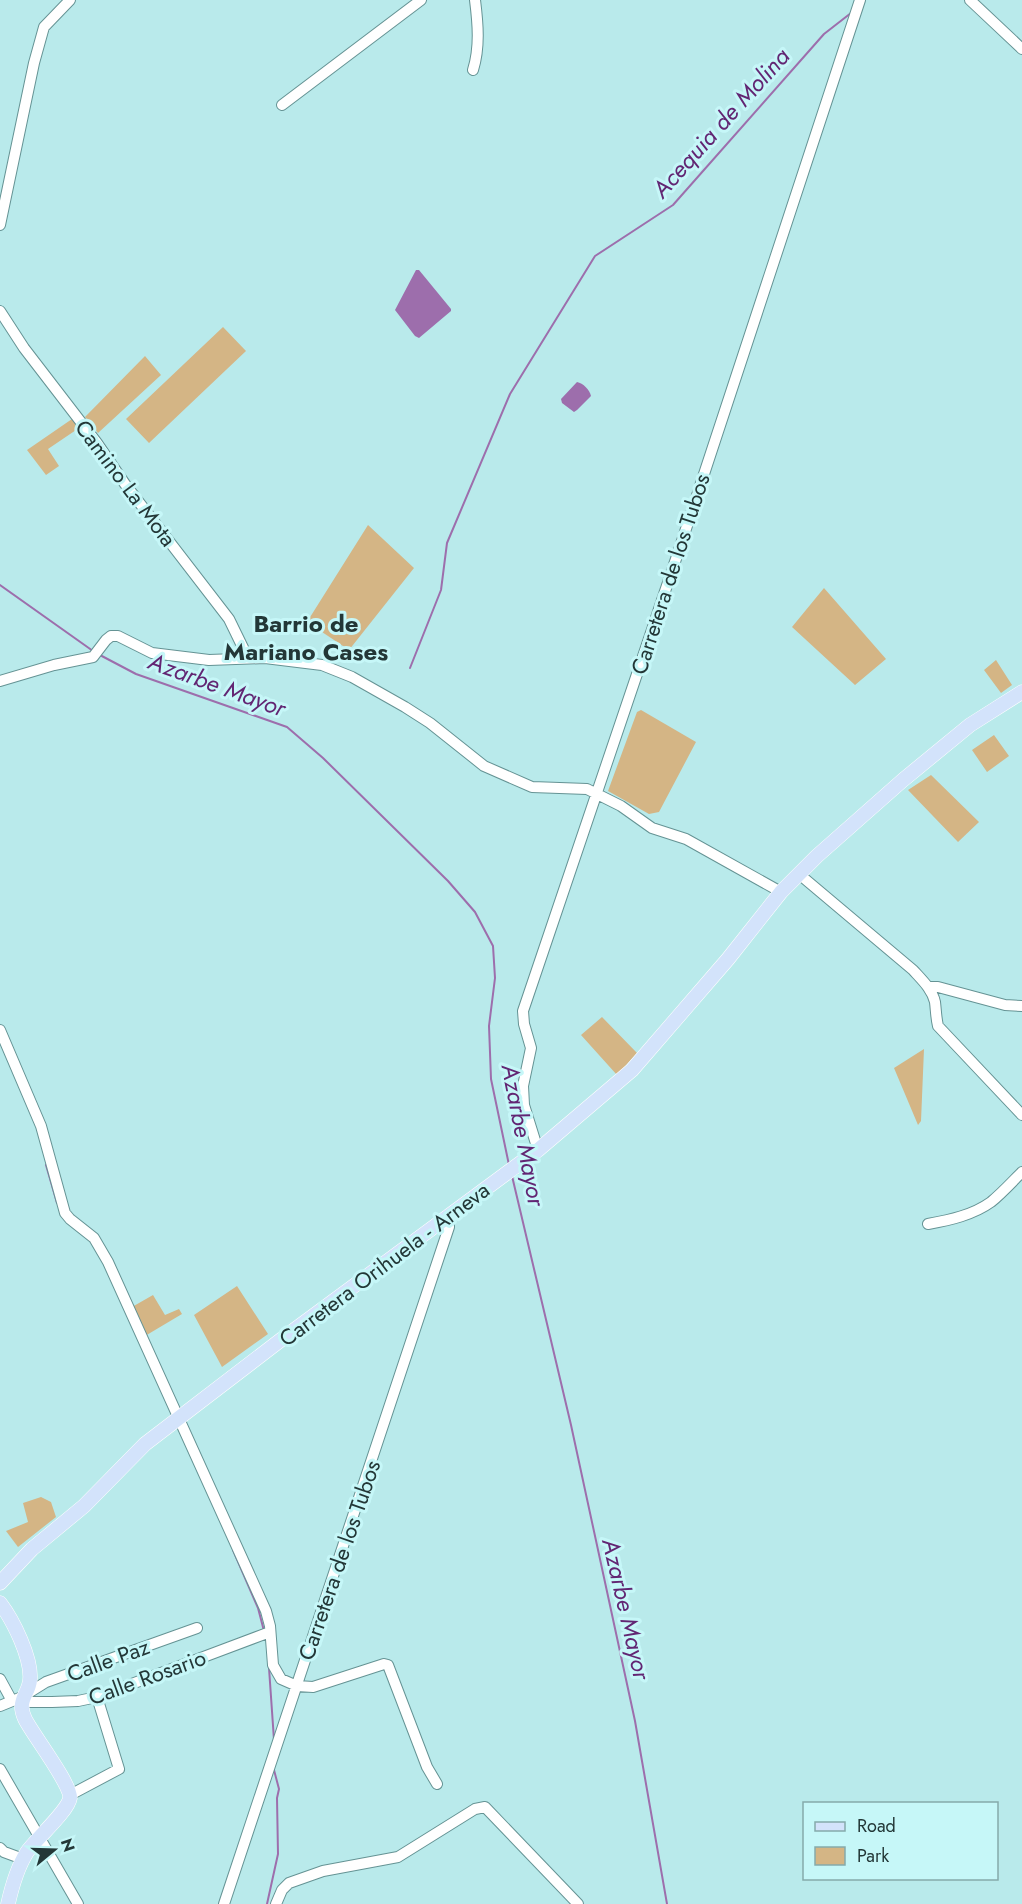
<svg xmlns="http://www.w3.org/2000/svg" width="1022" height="1904" font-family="Jost,sans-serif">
	<rect width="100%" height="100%" fill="#b9eaeb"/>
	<!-- green -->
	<path fill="#d4b585" d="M223,327L246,351L149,443L126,419Z
		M145,356L161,375L98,433L85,417Z
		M72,419L79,428L48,449L59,466L46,475L27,450Z
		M368,525L414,568L349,650L307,622Z
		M824,588L886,659L855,685L792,627Z
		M996,660L1012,685L1001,693L984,670Z
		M641,710L696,742L659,812L649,814L608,791L637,712Z
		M994,735L1009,756L987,772L972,750Z
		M931,775L979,822L958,842L908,790Z
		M602,1017L637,1053L617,1075L581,1035Z
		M924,1049L921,1121L918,1125L894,1068Z
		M237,1286L268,1334L222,1367L194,1315Z
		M153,1295L165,1315L179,1309L182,1314L145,1336L132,1307Z
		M41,1497L51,1502L56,1517L18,1547L6,1531L28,1522L23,1503Z"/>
	<!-- water -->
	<path fill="#9d6eac" d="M416,270H419L451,309V311L419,338L415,336L395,310Z
		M577,382C583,383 590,390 591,396L577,410L574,412L562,403L561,399Z"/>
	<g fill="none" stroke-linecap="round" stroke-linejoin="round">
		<!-- stream -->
		<path stroke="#9d6eac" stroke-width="2" d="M0,585L93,651
			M98,654L136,674L287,727L323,758L448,881L475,912L493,946L495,978L489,1026L491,1079L509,1165
			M410,668L441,590L447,543L510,394L595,256L673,205L824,34L851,13
			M46,1165L57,1203
			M512,1176L571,1425L635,1721L667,1904
			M233,1550L258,1608L264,1631
			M269,1668L274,1740
			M267,1904L278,1854L277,1798L279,1789L274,1770"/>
		<defs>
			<path id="minor" d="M970,0L1022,49
				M473,70C480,47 478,24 475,0
				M282,105L421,0
				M0,225L34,63L44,27L70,0
				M0,311L24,348L97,443L125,484L229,619L248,658
				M0,681L54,665L93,657L106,640L111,636H118L152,653L209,660L265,658L322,665L352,677L405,707L430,723L484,766L532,787L587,789L621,806L652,828L686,839L781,892
				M799,874L913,970C922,980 932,989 935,1002C936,1010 936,1018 938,1026L1022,1115
				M928,987H938L1005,1005L1022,1006
				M0,1030L41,1126L65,1213L70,1219L94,1238L108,1262L266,1611L270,1626L273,1665L281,1679L297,1686L313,1687L384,1664L388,1665L427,1767L437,1784
				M538,1150L524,1105L523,1086L531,1048L524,1024L523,1011L681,544L860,0
				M928,1224C950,1220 973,1215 991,1202C1002,1193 1012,1182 1022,1172
				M0,1679L12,1701
				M22,1697L30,1702H52L78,1701L97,1697L270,1632
				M0,1706L22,1697L46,1682L197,1628
				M0,1769L78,1904
				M70,1795L119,1769L97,1697
				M0,1848L4,1852L23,1859
				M224,1904L449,1227L448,1215
				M276,1904L282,1890L289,1883L323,1871L398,1857L475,1809L485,1807L578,1904"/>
			<path id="major" d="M0,1583L32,1549L84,1506L145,1444L282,1339L538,1150L632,1070L728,959L781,892L817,856L903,780L970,725L1022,692
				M0,1603C13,1620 32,1658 30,1680C29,1694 16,1700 25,1719C33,1735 71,1784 70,1798C68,1811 36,1839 27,1852C17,1868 12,1886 8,1904"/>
		</defs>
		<!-- minor casing -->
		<use href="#minor" stroke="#659394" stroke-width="12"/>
		<!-- major casing -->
		<use href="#major" stroke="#fff" stroke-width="15"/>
		<!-- minor -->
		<use href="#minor" stroke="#fff" stroke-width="10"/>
		<!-- major -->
		<use href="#major" stroke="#d3e3fb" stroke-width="14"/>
	</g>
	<g text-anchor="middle" stroke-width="6" stroke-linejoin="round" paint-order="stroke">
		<!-- street labels -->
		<g font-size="22" fill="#233737" stroke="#c6f7f8">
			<text transform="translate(126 483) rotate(53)" y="8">Camino La Mota</text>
			<text transform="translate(670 574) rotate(-72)" y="8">Carretera de los Tubos</text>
			<text transform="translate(384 1264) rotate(-37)" y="8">Carretera Orihuela - Arneva</text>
			<text transform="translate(339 1560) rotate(-71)" y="8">Carretera de los Tubos</text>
			<text transform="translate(108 1660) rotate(-20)" y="8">Calle Paz</text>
			<text transform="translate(147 1677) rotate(-20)" y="8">Calle Rosario</text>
		</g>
		<!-- water labels -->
		<g font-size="24" font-style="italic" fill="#622673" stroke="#c6f7f8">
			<text transform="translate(721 123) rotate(-48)" y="8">Acequia de Molina</text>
			<text transform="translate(217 685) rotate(20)" y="8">Azarbe Mayor</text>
			<text transform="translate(523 1135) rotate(79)" y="8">Azarbe Mayor</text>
			<text transform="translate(626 1609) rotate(77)" y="8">Azarbe Mayor</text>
		</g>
		<!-- neighbourhood labels -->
		<g font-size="24" font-weight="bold" fill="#233737" stroke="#c6f7f8">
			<text x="306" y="632">Barrio de<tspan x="306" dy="28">Mariano Cases</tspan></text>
		</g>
	</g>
	<!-- legend -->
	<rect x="803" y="1802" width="195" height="78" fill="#c6f7f8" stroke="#85aaab" stroke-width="1.5"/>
	<rect x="815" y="1822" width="30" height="9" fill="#d3e3fb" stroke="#85aaab" stroke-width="1.5"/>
	<text x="857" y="1832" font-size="18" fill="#233737">Road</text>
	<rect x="815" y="1847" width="30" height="18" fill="#d4b585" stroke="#85aaab" stroke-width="1.5"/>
	<text x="857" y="1862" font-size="18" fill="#233737">Park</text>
	<!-- north arrow -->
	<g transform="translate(54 1850) rotate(71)" stroke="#c6f7f8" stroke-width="4.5" paint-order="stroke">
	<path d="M0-4.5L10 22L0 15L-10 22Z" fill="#233737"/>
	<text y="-9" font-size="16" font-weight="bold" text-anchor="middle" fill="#233737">N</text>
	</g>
</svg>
